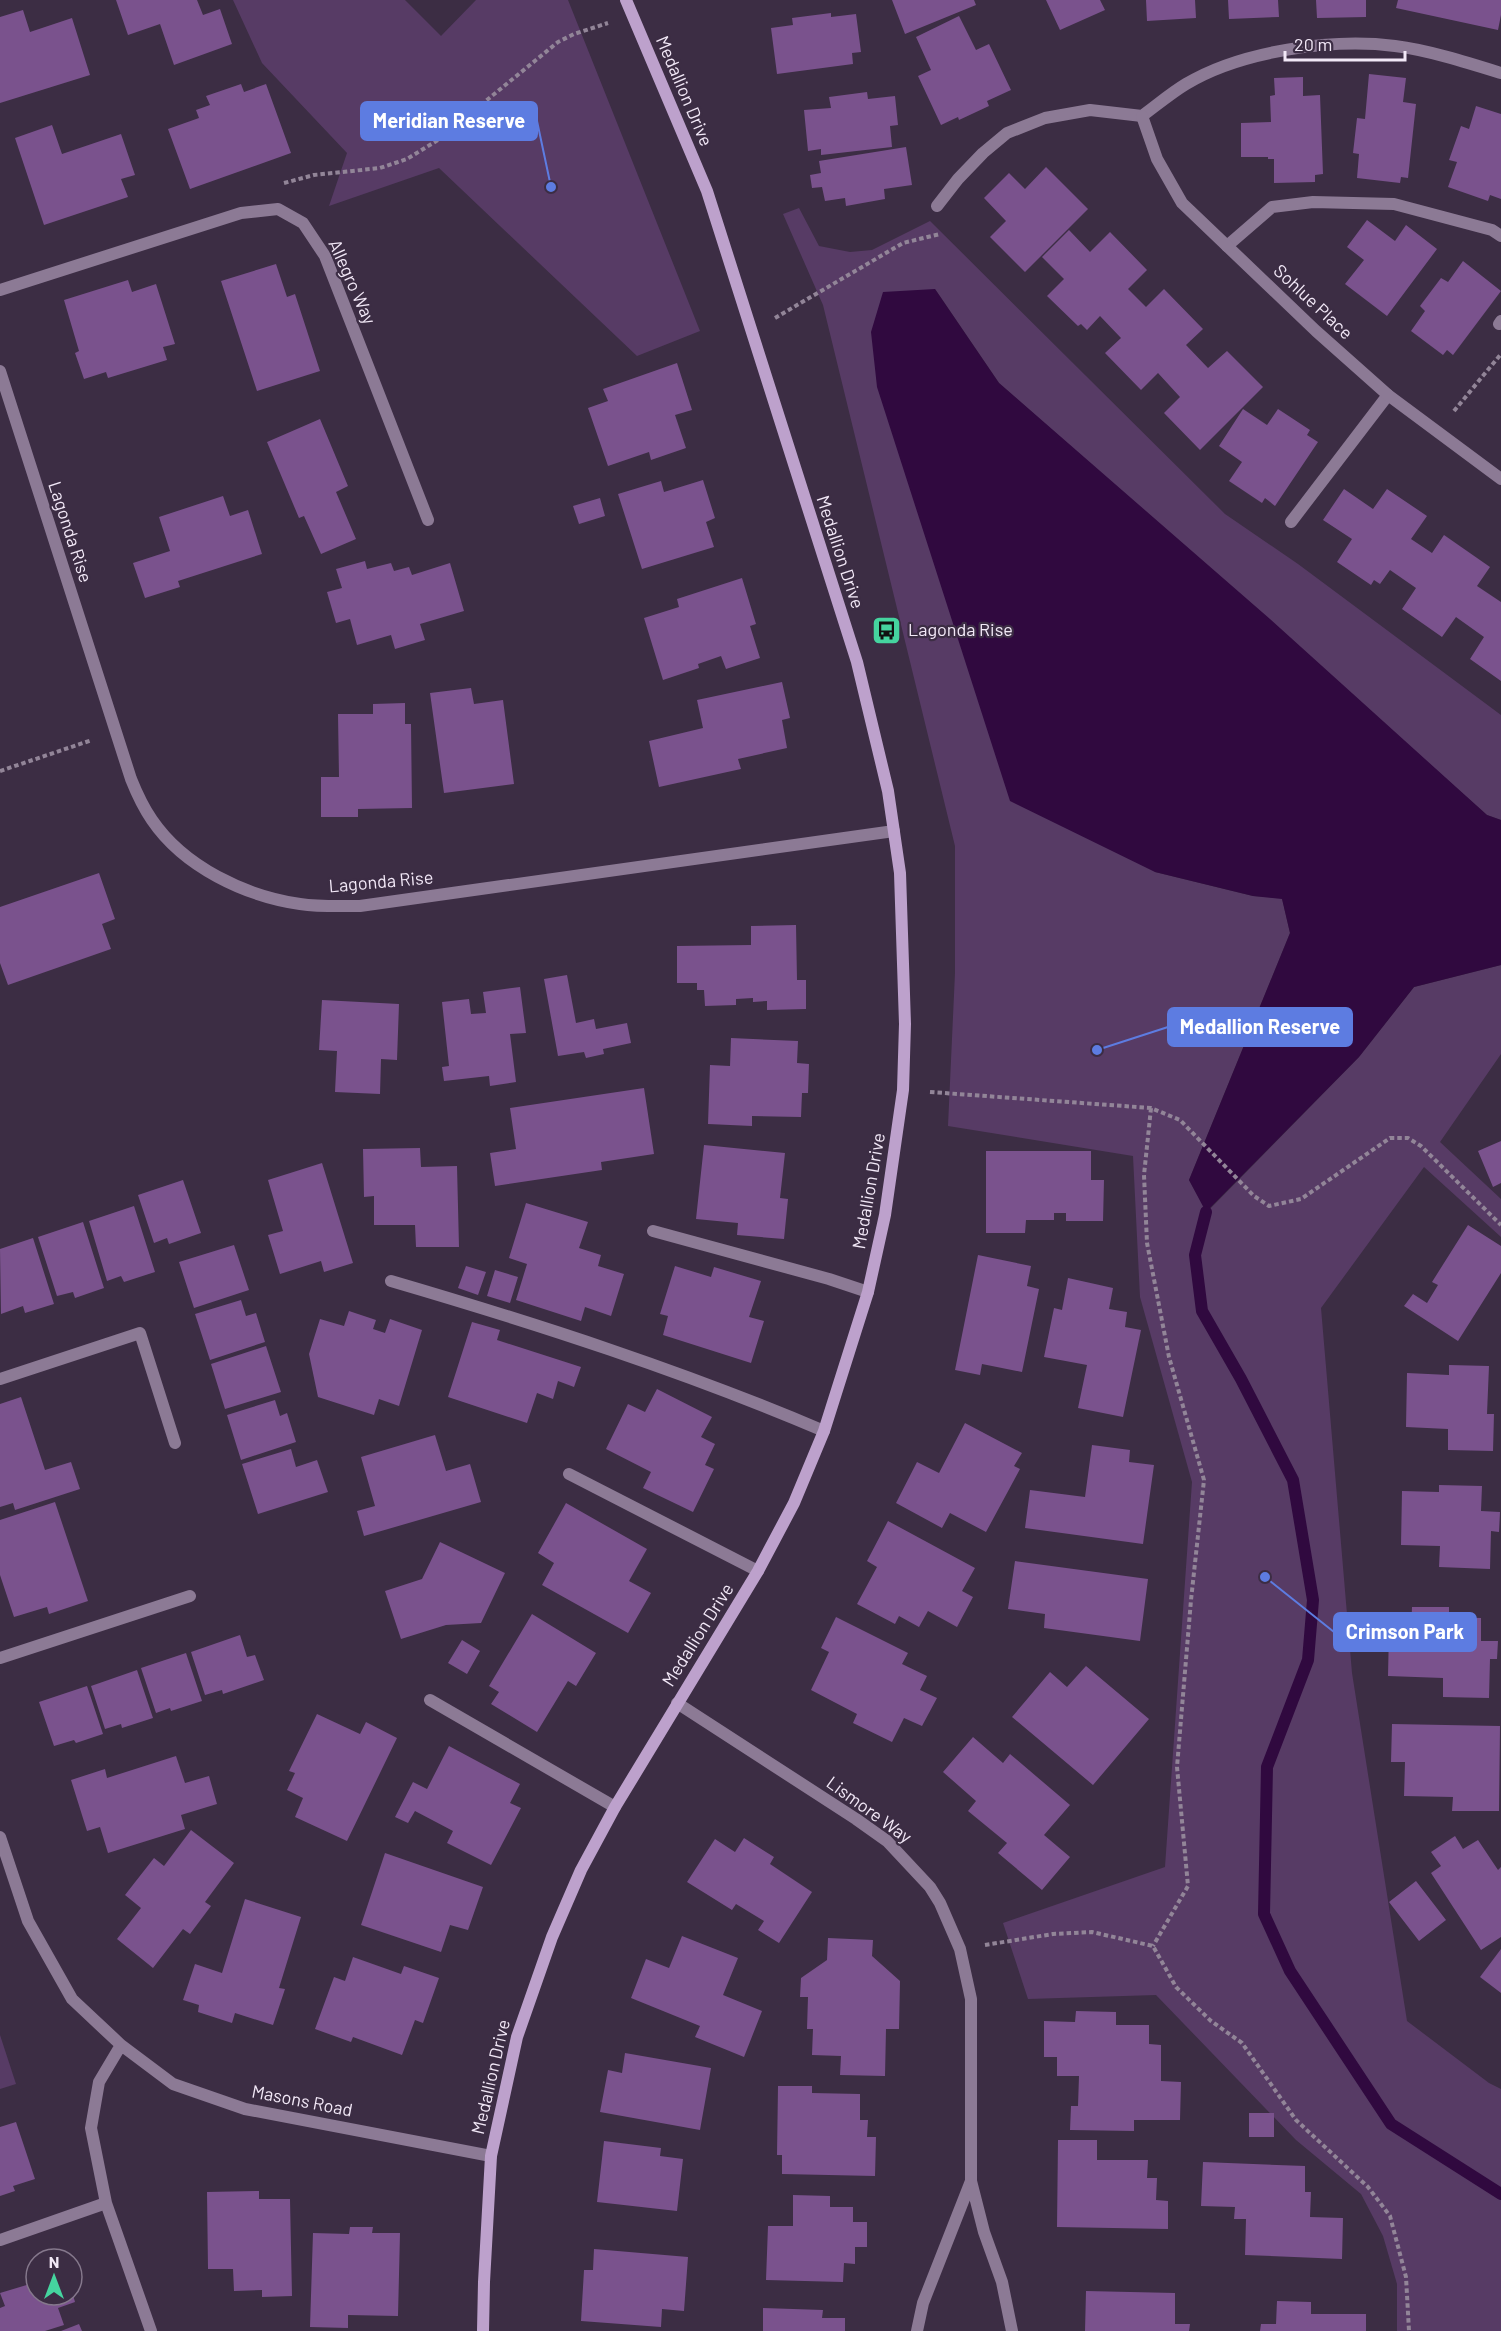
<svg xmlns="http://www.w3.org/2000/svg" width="1501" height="2331" font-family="Barlow,sans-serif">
	<rect width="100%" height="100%" fill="#3c2d44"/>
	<!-- green -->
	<path fill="#573b65" d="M233,0H405L441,36L476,0H568L700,331L637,356L439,168L329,206L347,153L262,63Z
		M799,208L819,246L850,252L872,250L930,221L1225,514L1298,564L1501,715V820L1487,815L999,383L935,289L1155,872L1253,896L1282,898L1290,933L1189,1180L1207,1212L1359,1057L1414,987L1501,965V1054L1440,1142L1501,1199V1237L1424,1167L1321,1308L1352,1673L1407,2021L1489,2083L1501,2089V2331H1397V2284L1383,2236L1361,2194L1296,2140L1156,1995L1028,1999L1003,1923L1165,1867L1192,1482L1140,1297L1133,1156L948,1126L955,973V846L823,305L783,214Z
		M0,2035L16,2084L0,2089Z"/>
	<!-- water -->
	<path fill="#30093f" d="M935,289L999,383L1270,619L1487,815L1501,820V965L1414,987L1359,1057L1206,1212L1189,1180L1290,933L1282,899L1253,896L1155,872L1010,801L877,387L871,332L883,292Z"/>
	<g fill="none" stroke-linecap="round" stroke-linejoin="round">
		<!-- stream -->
		<path stroke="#30093f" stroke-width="12" d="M1206,1212L1195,1255L1202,1311L1241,1379L1293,1480L1313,1600L1308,1660L1267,1767L1264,1914L1290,1971L1391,2124L1501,2194"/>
	</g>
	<!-- building -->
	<path fill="#7a528d" d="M116,0H197L203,15L220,9L232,44L174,65L160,24L128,35Z
		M892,0H974L976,5L905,34Z
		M1046,0H1100L1105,10L1060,30Z
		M1146,0H1195L1196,18L1147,21Z
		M1228,0H1278L1279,17L1229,19Z
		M1316,0H1366V17L1317,18Z
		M1398,0H1501V15L1498,30L1396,8Z
		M23,10L30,32L72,18L90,75L0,103V17Z
		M831,13V17L856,14L861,52L852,53L853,64L777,74L771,28L793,25L792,18Z
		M959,16L976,50L989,44L1011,90L987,101L989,106L959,120L958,117L941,125L918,76L931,70L916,37Z
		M1369,74L1406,78L1403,102L1416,104L1408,178L1401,177L1400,183L1357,178L1359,154L1353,153L1357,118L1365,119Z
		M1303,77V96L1320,95L1323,174L1315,175V182L1274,183V159H1268V157H1241V123L1271,122L1270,96L1275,95L1274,78Z
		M241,84L244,92L266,84L291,153L190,189L168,129L199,118L196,110L210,105L206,96Z
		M867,92L868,99L895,96L898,125L890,126L892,147L821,155V149L808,151L804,110L831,108L829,97Z
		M1476,106L1501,114V199L1490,195L1488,201L1448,187L1457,162L1449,160L1461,126L1469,129Z
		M52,125L62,154L121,134L135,175L121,179L128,197L44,225L15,138Z
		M906,147L912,185L884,189L885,199L846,206L845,198L825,201L822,187L812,188L810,175L821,173L819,161Z
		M1046,167L1088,209L1025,272L990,237L1006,221L984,198L1009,173L1025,189Z
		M1367,220L1395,241L1406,225L1437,249L1387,316L1345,284L1364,260L1347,247Z
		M1069,230L1090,252L1110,232L1147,270L1128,289L1146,307L1164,289L1203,329L1186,345L1208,368L1227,351L1263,387L1200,450L1164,413L1180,397L1158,373L1141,390L1105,353L1121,338L1100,316L1087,330L1081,324L1078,326L1047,296L1064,279L1042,257Z
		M1463,261L1501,291L1453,355L1447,350L1443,355L1411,331L1425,311L1420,306L1441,278L1448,282Z
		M276,264L287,297L295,294L320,371L257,391L221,281Z
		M128,280L132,292L156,284L175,344L163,347L167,360L108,378L106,372L84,379L75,353L79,351L64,300Z
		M677,363L692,410L675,415L686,448L651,460L649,452L608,466L588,408L608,401L603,389Z
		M1243,409L1267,425L1278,409L1310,430L1307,435L1318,442L1275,506L1265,498L1262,503L1229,481L1242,462L1219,446Z
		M320,419L348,486L336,492L356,539L321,554L304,516L299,518L267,442Z
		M703,480L715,518L706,522L714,547L642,569L618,494L661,481L664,492Z
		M1344,489L1373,509L1387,489L1427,516L1411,539L1432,553L1444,535L1490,567L1477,586L1501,602V681L1470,659L1484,637L1456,617L1442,637L1402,609L1416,588L1390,570L1380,584L1374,580L1371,585L1337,562L1352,539L1323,520Z
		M223,496L230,516L248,510L262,554L178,581L180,587L145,598L133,563L170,551L159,517Z
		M600,498L605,516L579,524L573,506Z
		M365,561L367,569L391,563L394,571L409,567L412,575L450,563L464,611L420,624L425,640L395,649L391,635L357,645L350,619L336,623L327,592L342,588L336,569Z
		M742,578L756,624L750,626L760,658L726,669L721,656L698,664L699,668L663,680L644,618L679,607L677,599Z
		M782,682L790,718L782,720L787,748L738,759L741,769L659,787L649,741L703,728L697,700Z
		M471,688L474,704L503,700L514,784L444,793L430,693Z
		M405,703V724H411L412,808L358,809V817H321V777H339L338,714H373V704Z
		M99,873L115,919L102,924L111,949L8,985L0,963V907Z
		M796,925L797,980H806V1009L767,1010V1001L753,1002V998L736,999V1005L705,1006L704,990H697V983H677V946L751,945V926Z
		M567,975L576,1023L594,1019L596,1029L627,1023L631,1043L603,1049L604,1054L586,1058L584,1052L558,1056L544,979Z
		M520,987L526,1033L510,1034L516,1082L490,1086L489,1076L444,1081L442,1067L449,1066L442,1002L469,999L471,1014L486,1013L483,992Z
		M322,1000L399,1004L397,1060L381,1059L380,1094L335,1092L337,1051L319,1050Z
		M731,1038L798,1041L797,1063L809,1064L808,1093H802L801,1117L752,1116V1126L708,1124L710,1065L730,1066Z
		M644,1088L654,1154L601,1162L602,1170L495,1186L490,1153L516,1149L510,1108Z
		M1501,1141V1183L1493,1187L1478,1151Z
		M704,1145L785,1153L780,1198L788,1199L784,1239L737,1235L738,1223L696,1219Z
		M420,1148L421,1167L457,1166L459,1247H416L415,1225H374V1196L364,1197L363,1149Z
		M986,1151H1091V1180H1104L1103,1221H1066V1213H1054V1220H1026L1025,1233H986Z
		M322,1163L353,1263L324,1272L321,1261L280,1274L268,1235L283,1231L268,1180Z
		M183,1180L201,1233L169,1244L167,1238L154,1243L138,1195Z
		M526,1203L588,1222L579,1248L601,1255L598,1266L624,1274L611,1316L585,1307L581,1321L516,1300L527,1264L509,1258Z
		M134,1206L155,1272L124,1282L121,1276L107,1281L89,1221Z
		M83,1222L104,1288L75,1298L73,1292L57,1296L38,1237Z
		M1468,1225L1501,1246V1273L1458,1341L1404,1306L1413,1294L1427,1303L1438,1285L1432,1282Z
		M33,1238L54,1304L25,1313L23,1306L1,1314L0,1249Z
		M234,1245L249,1290L194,1308L179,1262Z
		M978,1255L1031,1266L1027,1286L1039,1289L1022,1372L982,1364L980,1375L955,1370Z
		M466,1266L486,1272L478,1295L458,1288Z
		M675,1266L711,1277L714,1267L761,1281L749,1317L764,1321L751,1363L663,1335L668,1316L660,1314Z
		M495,1270L518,1277L510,1303L487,1296Z
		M1068,1278L1113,1288L1109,1309L1127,1312L1125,1327L1141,1330L1123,1417L1078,1408L1087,1365L1044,1357L1054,1308L1062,1310Z
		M241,1300L246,1316L256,1313L265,1342L210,1360L195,1314Z
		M349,1311L376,1320L373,1329L385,1333L390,1319L422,1330L399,1406L379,1399L374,1415L318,1397L309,1354L320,1319L344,1326Z
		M472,1322L500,1330L497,1340L581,1367L574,1387L558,1381L553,1399L537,1393L527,1423L448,1397Z
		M266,1346L281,1392L225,1409L211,1364Z
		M1449,1365L1489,1366L1487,1414H1494L1493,1451L1448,1450V1429L1406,1427L1407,1373L1449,1375Z
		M657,1389L712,1417L701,1437L715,1444L705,1465L714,1469L693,1512L643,1488L651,1472L606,1449L628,1404L645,1412Z
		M21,1397L45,1470L71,1462L80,1489L15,1510L13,1503L0,1507V1404Z
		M275,1400L280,1416L287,1413L296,1442L241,1460L227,1415Z
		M965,1423L1022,1453L1014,1466L1020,1469L986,1532L950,1513L942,1528L896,1503L917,1462L939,1473Z
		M435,1435L446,1471L470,1464L481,1502L364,1536L357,1511L375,1506L361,1457Z
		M1092,1445L1130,1450L1129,1462L1154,1465L1143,1544L1025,1528L1030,1490L1085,1497Z
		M291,1449L296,1467L317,1460L328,1492L258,1514L242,1464Z
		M1439,1485L1482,1486L1481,1511L1500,1512L1499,1532L1491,1531L1490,1569L1439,1567L1440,1546L1401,1545L1402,1491L1439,1492Z
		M55,1502L88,1601L49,1614L47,1607L14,1617L0,1575V1520Z
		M566,1503L647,1549L629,1581L651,1593L628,1633L542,1585L554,1563L538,1553Z
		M888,1521L975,1568L962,1591L973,1597L957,1627L928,1611L919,1627L899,1616L895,1624L857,1604L877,1567L867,1561Z
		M440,1542L505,1573L481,1623L446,1625L401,1639L385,1591L422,1579Z
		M1015,1561L1148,1579L1140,1641L1044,1628L1045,1614L1008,1609Z
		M1412,1607H1449V1617L1481,1618V1641H1498L1497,1659H1490L1489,1698L1443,1697V1678L1388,1676L1389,1630L1411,1631Z
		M532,1614L596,1653L576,1686L568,1681L537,1732L491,1704L499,1692L489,1686Z
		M836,1617L908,1653L902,1664L927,1676L920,1690L937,1698L922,1726L904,1718L892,1742L853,1723L857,1714L811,1690L829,1652L821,1648Z
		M240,1635L247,1657L255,1655L264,1680L223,1694L222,1690L205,1695L191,1652Z
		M462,1640L480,1651L467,1674L448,1663Z
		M186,1653L202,1701L171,1711L170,1708L156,1713L141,1668Z
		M1086,1666L1149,1719L1093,1785L1012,1717L1050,1672L1067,1687Z
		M137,1670L153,1718L122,1728L121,1724L105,1729L91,1686Z
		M87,1686L103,1734L76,1743L74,1740L54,1746L39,1702Z
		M317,1714L360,1734L366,1722L397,1738L347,1841L295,1817L303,1798L287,1790L295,1773L289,1771Z
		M1392,1724L1500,1726L1499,1811H1452L1453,1797L1404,1796L1405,1762H1391Z
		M973,1737L1003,1763L1010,1754L1070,1805L1044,1835L1070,1857L1042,1890L998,1853L1007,1843L968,1811L976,1801L943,1772Z
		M449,1746L520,1784L510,1803L521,1808L491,1865L447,1843L453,1831L415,1811L408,1823L395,1817L413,1782L427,1789Z
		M176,1756L185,1783L209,1776L217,1804L181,1815L185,1829L108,1853L100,1827L87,1831L71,1780L105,1769L107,1778Z
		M191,1830L234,1863L205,1902L211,1906L190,1934L183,1929L153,1968L117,1939L141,1908L125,1895L154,1858L164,1866Z
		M1455,1836L1463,1849L1478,1840L1498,1870L1501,1867V1937L1481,1950L1431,1873L1441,1866L1431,1852Z
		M744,1838L774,1857L770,1864L812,1892L779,1943L758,1930L764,1921L736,1904L732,1910L687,1882L715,1839L735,1852Z
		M385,1853L483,1887L468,1930L450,1925L441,1952L361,1925Z
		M1416,1881L1446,1920L1419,1941L1389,1902Z
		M245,1899L301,1917L279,1988L285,1989L273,2025L235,2013L232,2023L198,2012L199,2005L183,2000L195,1964L222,1973Z
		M682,1936L738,1958L723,1995L762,2011L744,2057L695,2037L700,2026L631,1998L646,1959L669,1968Z
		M828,1938L873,1940L872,1956L900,1981L899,2029H886L885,2076L840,2075L841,2056L812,2055L813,2029H807L808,1997H800L801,1978L827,1960Z
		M1501,1949V1993L1480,1977Z
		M353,1957L401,1974L404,1966L439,1978L423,2023L415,2020L402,2055L353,2037L351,2042L315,2029L334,1977L345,1981Z
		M1076,2011L1116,2012V2025H1149V2044L1161,2045V2081L1181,2082L1180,2120H1134V2131L1070,2130L1071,2106H1078L1079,2076H1057V2057H1044V2021L1075,2022Z
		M625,2053L711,2068L700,2130L600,2112L608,2070L622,2073Z
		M778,2086H812V2093L860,2094V2120H868L867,2137H876L875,2176L782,2174V2155H777Z
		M1249,2113H1274V2137H1249Z
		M16,2122L35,2179L13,2186L15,2191L0,2196V2127Z
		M1058,2140H1097V2160H1148L1147,2178H1157L1156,2200L1168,2201V2229L1057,2227Z
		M604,2141L661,2148L660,2156L683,2159L677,2211L597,2202Z
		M1203,2162L1305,2166V2192H1311L1310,2217L1343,2218L1342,2259L1245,2255L1246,2219H1234L1235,2207L1201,2206Z
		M259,2191V2199H290L292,2296L262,2297V2290L234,2291L233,2269H208L207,2192Z
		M793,2195L830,2196V2207H853V2222H867V2247H855V2264L844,2263L843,2282L766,2280L768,2226H793Z
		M350,2227H373L372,2233H400L398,2316L348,2315V2328L310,2327L313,2233L349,2234Z
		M594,2249L688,2257L684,2311L662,2309L661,2327L581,2321L584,2270H593Z
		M36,2275V2295H73L75,2302L58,2308L64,2325L45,2331H0V2308L5,2306L0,2293L30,2284L28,2278Z
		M1086,2291L1175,2293V2324H1190L1189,2331H1085Z
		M1277,2301L1311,2302V2314H1366V2331H1260L1261,2324H1276Z
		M763,2308L823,2310L822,2318H845V2331H763Z
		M79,2324L82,2331H61Z"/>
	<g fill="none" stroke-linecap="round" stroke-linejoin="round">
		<!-- path -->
		<path stroke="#928598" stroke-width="4" stroke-dasharray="4.5 3" stroke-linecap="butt" d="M284,183L314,175L380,168L407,159L438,140L558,42L574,34L608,23
			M775,318L903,243L940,234
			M1454,411L1501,354
			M0,771L92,740
			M930,1092L1151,1108L1180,1120L1254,1196L1269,1206L1301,1199L1390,1138H1408L1421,1146L1501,1225
			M1151,1108L1144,1175L1147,1243L1169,1357L1204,1480L1191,1600L1177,1767L1188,1886L1153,1946
			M985,1945L1053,1934L1092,1932L1153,1946L1176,1987L1211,2021L1242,2043L1296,2120L1368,2187L1390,2216L1406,2277L1409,2331"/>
		<!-- lane -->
		<path stroke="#8c7a95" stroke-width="12" d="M937,206L958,179L983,153L1007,133L1045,118L1090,110L1142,116C1157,105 1171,93 1186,84C1241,51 1332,38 1395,46C1428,50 1469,63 1501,73
			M1227,246L1272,207L1313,202L1394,204L1492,230L1501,236
			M1499,324L1501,321
			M1291,522L1388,395
			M653,1231L829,1279L868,1292
			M391,1281C538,1324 683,1371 824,1431
			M0,1379L140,1333L175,1443
			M569,1474L758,1571
			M0,1658L190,1596
			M430,1700L615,1807"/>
		<!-- street -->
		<path stroke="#8c7a95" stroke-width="12" d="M1142,116L1157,159L1182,203L1316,331L1388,395L1501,479
			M0,290L241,213L278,209L303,223L325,256L428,520
			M0,371L131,779C137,794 143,807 152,820C184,867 245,896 300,904C320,907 340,906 360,906L894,831
			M677,1703L856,1819L887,1841L930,1887L940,1903L960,1949L971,1999V2181L984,2232L1002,2282L1012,2331
			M0,1837L28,1921L72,1999L121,2045L173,2084L245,2109L491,2156
			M121,2045L99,2082L91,2128L106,2203L151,2331
			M0,2240L106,2203
			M917,2331L923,2303L971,2181"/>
		<!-- secondary -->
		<path stroke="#bda1cc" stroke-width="12" d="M483,2331L484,2282L491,2156L517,2037L552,1937L581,1870L615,1807L758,1571L794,1503L824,1431L868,1292L885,1215L903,1090L905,1024L900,873L888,791L857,662L707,191L626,0"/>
	</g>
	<!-- icons -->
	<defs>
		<symbol id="bus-square" viewBox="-11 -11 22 22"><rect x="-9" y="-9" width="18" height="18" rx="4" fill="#45d49f" stroke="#3c2d44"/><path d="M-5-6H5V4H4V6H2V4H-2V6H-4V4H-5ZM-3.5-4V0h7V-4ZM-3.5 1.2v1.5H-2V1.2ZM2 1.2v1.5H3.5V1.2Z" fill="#111"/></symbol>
	</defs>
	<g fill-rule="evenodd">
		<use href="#bus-square" x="870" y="614" width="33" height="33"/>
	</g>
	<g text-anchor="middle" stroke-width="4.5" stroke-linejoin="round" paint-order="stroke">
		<!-- street labels -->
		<g font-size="18" fill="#f2e8f7" stroke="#3c2d44">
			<text transform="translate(684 91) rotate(67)" y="6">Medallion Drive</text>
			<text transform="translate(352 282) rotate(66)" y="6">Allegro Way</text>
			<text transform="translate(1313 302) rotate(43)" y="6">Sohlue Place</text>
			<text transform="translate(70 532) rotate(72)" y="6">Lagonda Rise</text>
			<text transform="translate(840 552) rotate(72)" y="6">Medallion Drive</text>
			<text transform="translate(381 882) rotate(-5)" y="6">Lagonda Rise</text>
			<text transform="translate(869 1191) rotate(-80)" y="6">Medallion Drive</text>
			<text transform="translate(698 1635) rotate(-58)" y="6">Medallion Drive</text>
			<text transform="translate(869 1810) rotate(36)" y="6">Lismore Way</text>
			<text transform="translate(491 2077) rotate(-77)" y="6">Medallion Drive</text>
			<text transform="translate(302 2101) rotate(11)" y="6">Masons Road</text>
		</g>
		<!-- poi labels -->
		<g font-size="18" fill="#f2e8f7" stroke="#3c2d44" text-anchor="start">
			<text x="908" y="636">Lagonda Rise</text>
		</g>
	</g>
	<!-- callouts -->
	<path fill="none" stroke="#5d7ce1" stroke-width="2" d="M551 187L537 121M1097 1050L1168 1027M1265 1577L1334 1632"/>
	<g fill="#5d7ce1" stroke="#3c2d44" stroke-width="2">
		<circle cx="551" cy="187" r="6"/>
		<circle cx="1097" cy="1050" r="6"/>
		<circle cx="1265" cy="1577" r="6"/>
	</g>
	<g fill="#5d7ce1" stroke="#5d7ce1" stroke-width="2">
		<rect x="361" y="102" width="176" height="38" rx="6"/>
		<rect x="1168" y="1008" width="184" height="38" rx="6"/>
		<rect x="1334" y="1613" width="142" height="38" rx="6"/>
	</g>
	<g font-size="20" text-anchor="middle" font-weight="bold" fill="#fff">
		<text x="449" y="128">Meridian Reserve</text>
		<text x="1260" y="1034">Medallion Reserve</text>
		<text x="1405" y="1639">Crimson Park</text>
	</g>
	<!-- north arrow -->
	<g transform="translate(54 2277)"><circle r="28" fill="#3c2d44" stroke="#85788c" stroke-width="1.5"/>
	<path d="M0-4.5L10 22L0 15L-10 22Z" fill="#45d49f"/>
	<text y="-9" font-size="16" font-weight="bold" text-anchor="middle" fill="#f2e8f7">N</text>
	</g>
	<!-- scale -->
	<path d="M1285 51v9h120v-9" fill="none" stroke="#f2e8f7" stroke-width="3"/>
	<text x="1294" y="51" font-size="18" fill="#f2e8f7" stroke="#3c2d44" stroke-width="4.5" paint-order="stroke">20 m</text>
</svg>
